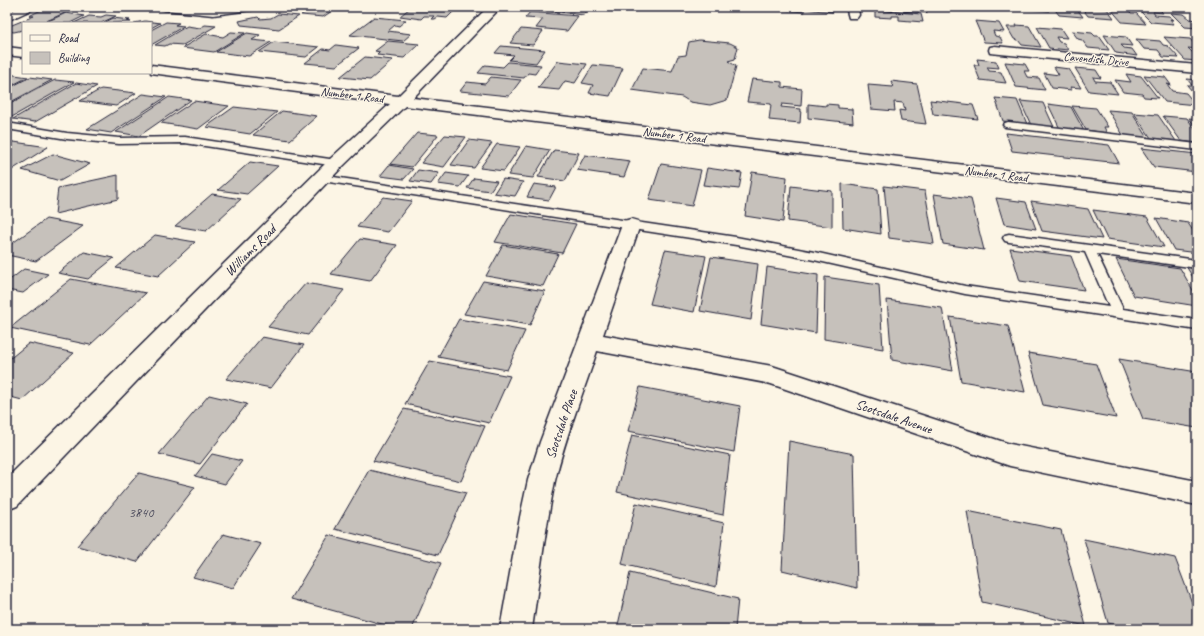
<svg xmlns="http://www.w3.org/2000/svg" width="1204" height="636" font-family="Caveat,sans-serif">
	<rect width="100%" height="100%" fill="#fcf5e5"/>
	<filter id="ink" filterUnits="userSpaceOnUse"><feTurbulence type="fractalNoise" baseFrequency=".025" numOctaves="2"/><feDisplacementMap in="SourceGraphic" scale="8" xChannelSelector="R" yChannelSelector="G"/><feConvolveMatrix kernelMatrix="1 2 1 2 8 2 1 2 1" color-interpolation-filters="sRGB"/></filter>
	<g filter="url(#ink)">
		<!-- building -->
		<path fill="#c6c1bb" stroke="#22223b" d="M299,7H338L323,17L301,15L309,9L297,8Z
			M405,7H410L454,11L447,18L438,17L435,19H431L434,16H424L421,19L400,16L410,8H404Z
			M555,7H590L584,15L551,11Z
			M781,7H832L833,12L804,9V12L781,10Z
			M874,7H925L927,13L875,9Z
			M1026,7H1050V8L1046,7L1049,11L1027,9Z
			M1053,7L1077,9L1083,17L1059,15Z
			M1081,7L1107,9L1114,18L1088,16Z
			M1109,7H1126L1131,13H1136L1146,24L1122,22Z
			M45,8L69,11L42,23H23V30L14,32L7,31V27L34,16H29Z
			M1142,8L1159,9L1163,13L1153,12L1155,15L1169,16L1174,20L1170,19L1174,24L1151,22L1140,11H1145Z
			M875,10L921,14L923,22L899,20V16H892V18L875,17Z
			M530,12L578,16L567,31L536,28L543,19L525,18Z
			M66,13L84,16L70,23H44Z
			M1171,13L1184,14L1190,19L1197,20V28L1185,27Z
			M278,14L299,16L279,29L241,25L239,21L258,17L260,19L271,18Z
			M106,15L116,16L101,23H74L89,16L101,17Z
			M374,17L406,20L399,26L395,25L388,31L411,34L403,41L350,35Z
			M113,18L130,20L127,21L131,22L104,23Z
			M145,21L160,23L151,28V23H134Z
			M975,21L999,23L1004,32L993,31L995,36L1000,37L1003,43L984,42Z
			M166,22L179,23L175,25L184,26L151,45V30Z
			M205,25L216,26L183,45L169,44L165,46L155,45L187,26L200,28Z
			M1016,25L1029,26L1041,47L1022,45L1018,40L1014,39L1007,27H1017Z
			M1037,27L1061,29L1067,38L1056,37L1059,42L1064,43L1068,50L1049,48Z
			M521,29L543,31L533,45L510,43Z
			M1072,31L1092,33L1095,36H1099L1109,50L1088,48L1082,40L1078,39Z
			M231,32L245,33L214,52L182,48L206,34L223,37Z
			M247,33L260,35L252,40L271,42L249,56L216,52Z
			M1104,35L1126,37L1132,46L1121,45L1124,48L1132,49L1137,56L1116,53Z
			M1164,37L1190,39L1197,47V49L1188,48L1194,54H1197V61L1185,60Z
			M1136,39L1160,41L1163,45L1168,46L1179,58L1163,57L1158,50L1144,49Z
			M699,40L730,43L738,47L735,59L728,61L736,66L727,100L710,105L690,102L682,97L632,90L643,68L672,71L678,56L686,55L689,42Z
			M388,41L419,44L404,58L377,55L380,52L375,51Z
			M274,42L319,47L306,57L259,52Z
			M336,45L359,48L336,66L305,63L323,49L330,50Z
			M501,46L545,50L536,63L509,60L514,55L495,53Z
			M365,57L393,60L370,80L340,77Z
			M977,59L996,61L999,68L987,67L989,71L1001,72L1006,83L980,80L974,65H979Z
			M558,61L587,64L575,83L565,81L559,90L538,88Z
			M508,62L541,65L535,74L528,73L524,78L478,73L485,65L503,67Z
			M1005,62L1025,64L1029,71H1024L1027,77L1039,78L1045,90L1016,87Z
			M593,65L623,68L610,96L589,93L593,85L582,83Z
			M1054,67L1069,69L1081,88L1070,87L1072,90L1052,88L1044,73L1059,75Z
			M1075,68L1096,70L1101,78L1093,77L1095,81L1110,82L1118,94L1089,91Z
			M8,74L28,77L7,88Z
			M1126,74L1141,76L1158,98L1144,97L1142,94L1123,92L1115,80L1131,82Z
			M1144,75L1165,77L1171,85L1167,84L1172,91L1186,93L1196,105L1165,102Z
			M30,77L52,80L7,104V89Z
			M491,77L521,80L509,96L460,91L467,82L485,84Z
			M752,79L782,82V87L802,89L801,106L782,104L781,107L801,109L800,123L769,120L771,104L747,102Z
			M1187,79L1197,80V97L1187,85H1192Z
			M55,80L74,82L10,118L7,117V105Z
			M891,81L917,84L926,124L901,121L899,110L905,111L903,103L894,102L895,111L871,109L868,85L893,87Z
			M76,83L97,86L35,122L13,119Z
			M101,89L136,93L116,106L80,101Z
			M143,94L166,97L111,133L87,129Z
			M169,97L191,100L139,136L116,132Z
			M995,98L1017,100L1027,124L1003,121Z
			M930,100L973,105L978,119L933,114Z
			M194,101L229,106L198,129L161,123Z
			M1020,101L1043,103L1054,127L1031,125Z
			M808,104L826,106V104L838,105V108L852,109L853,123L808,118Z
			M1048,104L1071,107L1084,131L1060,129Z
			M1072,106L1096,108L1108,127H1104L1107,133L1086,130Z
			M234,107L277,112L250,134L206,127Z
			M1108,110L1132,112L1148,138L1123,135Z
			M282,111L317,116L290,140L253,135Z
			M1134,113L1158,115L1176,141L1151,138Z
			M1163,116L1187,118L1197,132V143L1181,141Z
			M1189,118L1197,119V129Z
			M417,133L438,135L412,167L390,164Z
			M1006,133L1109,145L1119,163L1012,151Z
			M445,135L466,137L444,167L421,163Z
			M469,140L492,143L474,168L451,165Z
			M7,141L48,147L7,173Z
			M497,144L520,147L504,171L480,168Z
			M526,146L550,150L533,178L508,175Z
			M1141,148L1197,154V172L1154,167Z
			M554,150L579,153L565,181L538,177Z
			M53,154L90,164L60,181L22,170Z
			M585,155L630,161L624,177L577,170Z
			M250,162L278,166L247,194L218,190Z
			M661,164L701,170L692,206L649,200Z
			M389,165L413,169L404,179L380,176Z
			M707,168L742,173L739,189L703,185Z
			M418,170L439,173L431,184L410,181Z
			M752,172L787,177L783,222L745,216Z
			M446,173L468,176L460,187L438,184Z
			M118,175V199L55,214L58,188Z
			M474,178L497,181L490,191L467,188Z
			M503,179L523,182L515,196L494,193Z
			M534,184L556,187L549,200L527,197Z
			M842,184L878,189L881,234L843,228Z
			M791,186L832,191V227L788,221Z
			M884,186L925,191L934,244L889,238Z
			M212,194L241,199L206,231L175,226Z
			M934,194L971,199L984,250L943,244Z
			M383,197L412,201L388,232L357,227Z
			M996,198L1026,202L1036,229L1004,224Z
			M1031,201L1088,209L1102,239L1042,231Z
			M1093,210L1147,217L1164,247L1107,239Z
			M511,214L576,224L562,253L495,242Z
			M1156,218L1188,223L1197,237V253L1174,250Z
			M46,219L83,226L36,261L7,255V247Z
			M155,235L195,242L158,276L116,268Z
			M360,239L397,245L370,281L331,274Z
			M503,245L558,254L543,286L486,276Z
			M1010,248L1071,256L1084,290L1020,281Z
			M665,250L706,256L694,312L650,304Z
			M84,252L114,258L88,279L58,273Z
			M711,257L758,264L751,320L700,311Z
			M1116,259L1180,268L1197,297V306L1134,296Z
			M1186,266L1197,267V284Z
			M767,267L818,275L816,333L761,324Z
			M24,269L48,274L23,293L7,290V282Z
			M825,277L879,285L883,349L824,339Z
			M71,279L146,293L90,345L10,328Z
			M483,281L545,291L530,325L464,314Z
			M306,283L344,290L308,335L268,327Z
			M887,300L942,308L953,371L892,360Z
			M950,317L1008,326L1025,392L961,381Z
			M459,319L525,331L507,370L438,357Z
			M262,337L304,345L271,388L226,379Z
			M29,343L74,353L22,400L7,396V361Z
			M1028,353L1096,364L1116,418L1043,405Z
			M1119,359L1197,372V428L1143,419Z
			M430,361L510,376L489,423L405,404Z
			M640,387L740,406L734,452L628,431Z
			M209,395L247,404L200,464L159,454Z
			M404,409L485,426L461,481L373,461Z
			M632,435L730,455L723,515L617,492Z
			M789,441L854,454L857,588L782,570Z
			M212,454L242,461L225,484L195,476Z
			M369,470L466,493L438,555L335,529Z
			M139,473L195,487L137,562L77,546Z
			M636,503L724,523L716,587L622,564Z
			M967,511L1061,530L1086,626L982,602Z
			M223,534L261,544L233,588L193,577Z
			M329,535L441,563L412,629H400L291,599Z
			M1084,539L1175,558L1197,616V629H1134L1108,623Z
			M630,573L738,599L735,629H617Z"/>
		<g fill="none" stroke-linecap="round" stroke-linejoin="round">
			<defs>
				<path id="lane" d="M1008,122L1197,144V150L1005,127L1003,125L1005,123Z
					M7,123L67,133L119,138L185,137L336,160L341,163L336,166L185,143L119,144L67,139L7,129Z
					M320,175L736,237L814,252L965,286L1109,307L1085,252L1009,242L1005,241L1003,238L1005,235L1009,234L1197,260V268L1097,254L1123,309L1197,320V330L965,294L814,260L736,245L316,180L315,178Z"/>
				<path id="street" d="M19,7H35L33,9L7,21V13Z
					M159,7H257L255,9L251,10L213,15L165,10L161,9Z
					M846,7H858L859,15L857,18H849Z
					M995,46L1197,65V73L990,53L989,50L990,47Z
					M631,219L638,221L640,225L603,335L772,366L1010,444L1197,481V505L1010,466L771,384L597,351C583,394 565,437 555,481C545,530 539,580 532,629H500L520,517L528,480L540,442L622,225L624,221Z"/>
				<path id="secondary" d="M488,7H501L413,98L1197,193V203L405,106L342,167L17,506L7,510V478L330,159L390,104L151,73V65L398,96Z
					M7,47L23,49V57L7,55Z"/>
			</defs>
			<!-- lane casing -->
			<use href="#lane" stroke="#22223b" stroke-width="3"/>
			<!-- street casing -->
			<use href="#street" stroke="#22223b" stroke-width="3"/>
			<!-- secondary casing -->
			<use href="#secondary" stroke="#22223b" stroke-width="3"/>
			<!-- lane -->
			<use href="#lane" fill="#fcf5e5" fill-rule="evenodd"/>
			<!-- street -->
			<use href="#street" fill="#fcf5e5" fill-rule="evenodd"/>
			<!-- secondary -->
			<use href="#secondary" fill="#fcf5e5" fill-rule="evenodd"/>
		</g>
	</g>
	<g text-anchor="middle" stroke-width="3" stroke-linejoin="round" paint-order="stroke">
		<!-- far-street labels -->
		<g font-size="12" fill="#22223b" stroke="#fcf5e5">
			<text transform="translate(1096 59) rotate(5)" y="4">Cavendish Drive</text>
			<text transform="translate(352 95) rotate(7)" y="4">Number 1 Road</text>
			<text transform="translate(674 135) rotate(7)" y="4">Number 1 Road</text>
			<text transform="translate(996 174) rotate(7)" y="4">Number 1 Road</text>
		</g>
		<!-- street labels -->
		<g font-size="14" fill="#22223b" stroke="#fcf5e5">
			<text transform="translate(250 250) rotate(-45)" y="5">Williams Road</text>
			<text transform="translate(894 416) rotate(19)" y="5">Scotsdale Avenue</text>
			<text transform="translate(561 424) rotate(-71)" y="5">Scotsdale Place</text>
		</g>
		<!-- near-number labels -->
		<g font-size="14" fill="#4b4a5b">
			<text x="141" y="517">3840</text>
		</g>
	</g>
	<!-- margin -->
	<rect width="1204" height="636" fill="none" stroke="#fcf5e5" stroke-width="24"/>
	<rect x="12" y="12" width="1180" height="612" fill="none" stroke="#22223b" stroke-width="1.5" filter="url(#ink)"/>
	<!-- legend -->
	<rect x="22" y="22" width="130" height="52" fill="#fcf5e5" stroke="#a5a1a1"/>
	<rect x="30" y="35" width="20" height="6" fill="#fcf5e5" stroke="#a5a1a1"/>
	<text x="58" y="42" font-size="12" fill="#22223b">Road</text>
	<rect x="30" y="52" width="20" height="12" fill="#c6c1bb" stroke="#a5a1a1"/>
	<text x="58" y="62" font-size="12" fill="#22223b">Building</text>
</svg>
